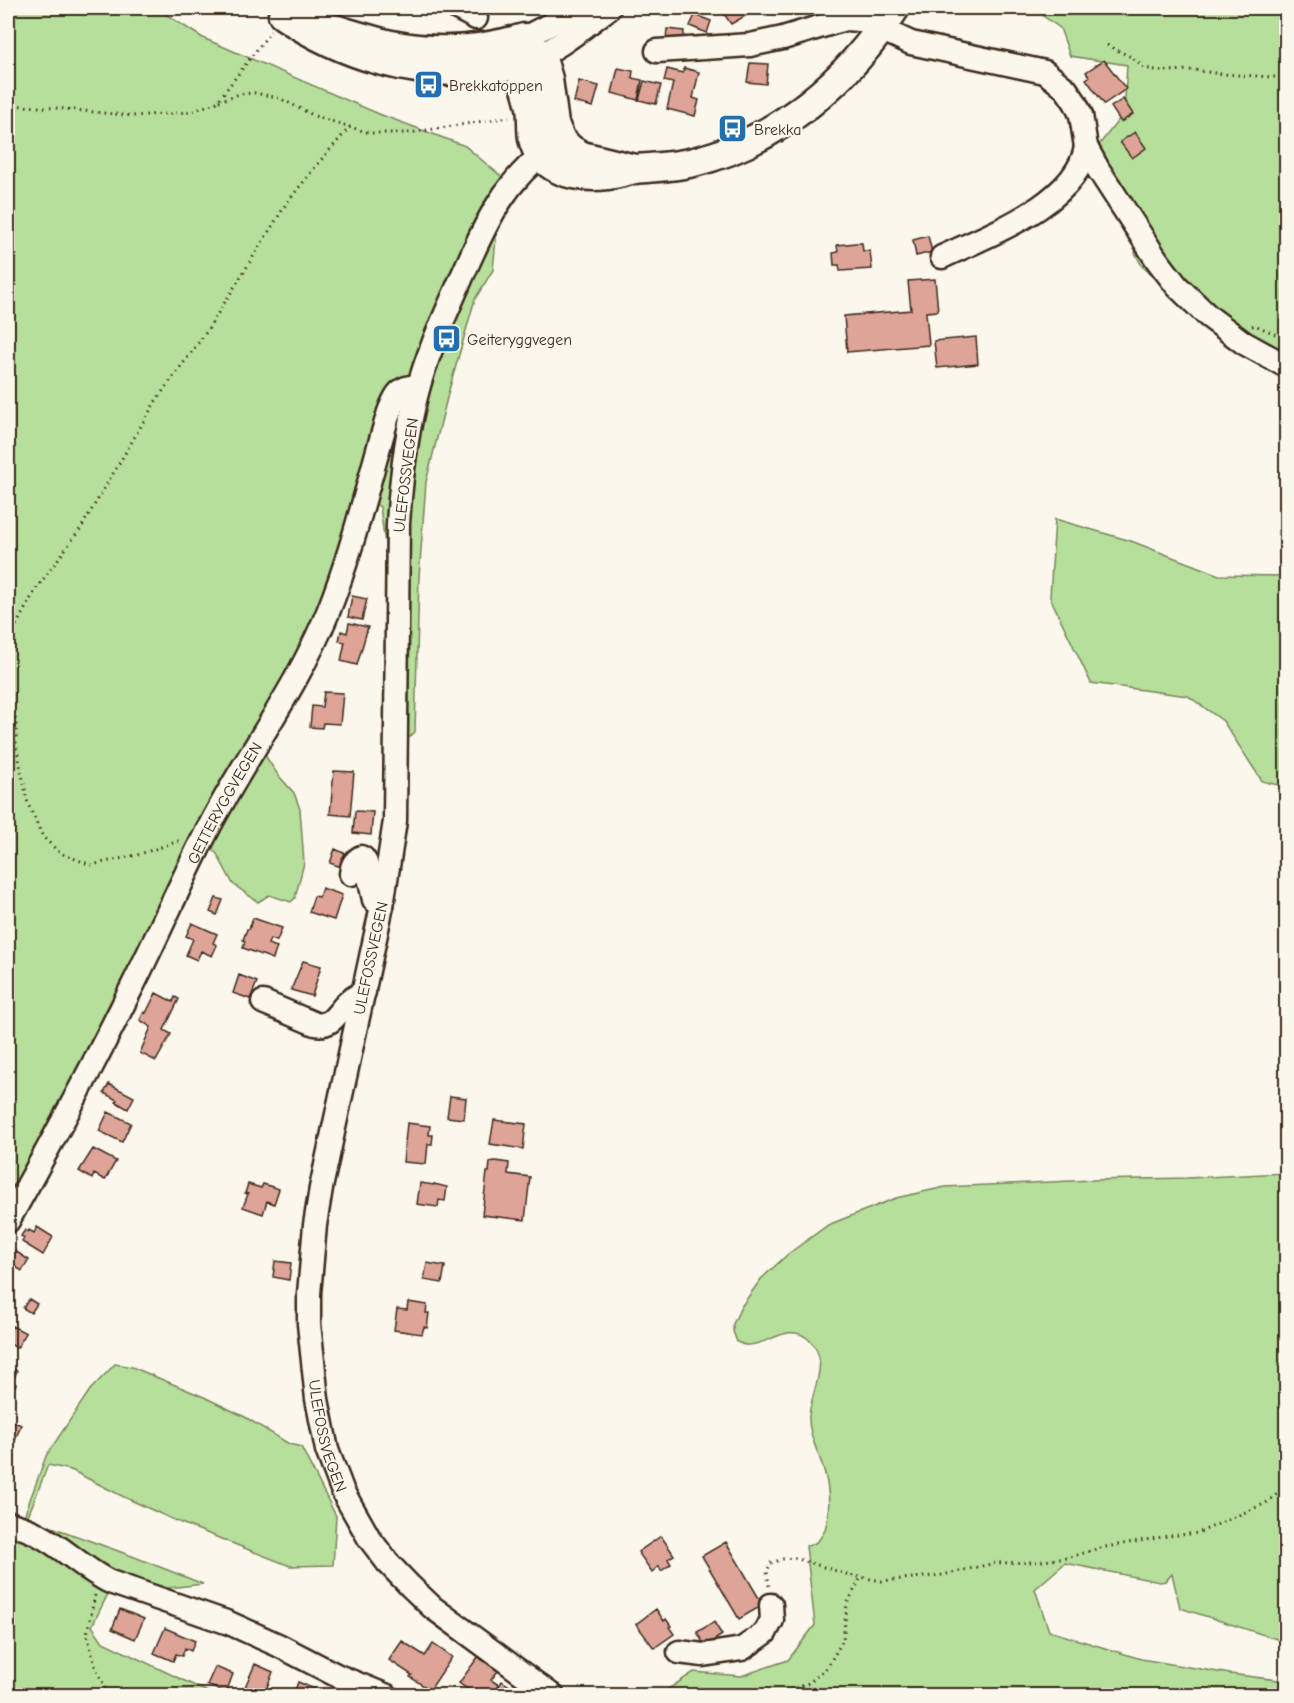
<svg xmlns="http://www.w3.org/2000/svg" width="1294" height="1703" font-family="'Comic Neue',sans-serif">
	<rect width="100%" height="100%" fill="#fbf7ec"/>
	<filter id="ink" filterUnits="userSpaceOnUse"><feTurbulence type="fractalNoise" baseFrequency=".0167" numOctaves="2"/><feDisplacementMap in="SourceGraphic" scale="12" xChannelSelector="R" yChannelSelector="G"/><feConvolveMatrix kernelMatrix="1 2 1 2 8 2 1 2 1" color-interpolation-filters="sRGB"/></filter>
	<g filter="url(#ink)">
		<!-- green -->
		<path fill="#b6df9b" stroke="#78845c" stroke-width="1.5" d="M8,8H156L203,38L379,114L465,146L502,177L493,270L475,299L449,390L426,482L419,577L415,732L385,761V544L380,507L356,491L333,570L307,635L261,735L266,757L278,775L294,793L300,809L304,863L295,898L291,902L269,895L258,902L233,884L217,854L209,846L135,958L58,1107L8,1197Z
			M1039,8H1286V362L1209,329L1142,266L1135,253L1139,241L1088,159L1124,113L1127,65L1070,56L1060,28L1043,16Z
			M1055,519L1131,541L1219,575L1286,576V787L1262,781L1223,721L1188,696L1091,683L1050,597Z
			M1286,1173V1642L1180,1608L1172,1574L1166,1581L1160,1582L1065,1563L1035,1589L1049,1631L1141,1659L1230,1674L1286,1681V1695H659L694,1672L741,1676L788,1660L815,1625L806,1546C834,1543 830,1493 825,1474C820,1454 808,1436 809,1416C811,1390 833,1359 807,1338C788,1322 766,1347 746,1345C743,1345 740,1343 737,1342L733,1331V1324L741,1307L761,1279L788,1254L828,1225L896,1198L945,1187L1092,1180L1187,1178Z
			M115,1364L132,1367L204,1397L245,1417L289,1444L301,1447L336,1516L333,1565L290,1566L176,1521L122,1496L71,1470L48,1465L28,1516L38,1522L132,1556L203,1584L160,1589L119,1572L92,1626L103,1642L214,1695L8,1696V1530H19L46,1456L90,1390Z"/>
		<!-- building -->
		<path fill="#dda497" stroke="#3b2a1e" stroke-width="1.5" d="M720,8H759L731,24Z
			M695,15L711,21L707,33L690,26Z
			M667,29L684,31L683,42L666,40Z
			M1104,60L1126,89L1104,104L1086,79L1089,77L1086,72Z
			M750,63L768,64L766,84L747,82Z
			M618,68L633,71L632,78L642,80L638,100L612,93Z
			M684,68L699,72L693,98L699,100L695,116L667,109L673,83L664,81L667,69L683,73Z
			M579,81L599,86L593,107L574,102Z
			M644,81L661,85L656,104L639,100Z
			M1123,99L1133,114L1121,122L1111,107Z
			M1135,132L1146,148L1132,158L1120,142Z
			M928,236L932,252L916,256L913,240Z
			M856,243H862L863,251H870L872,269L840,271L839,265H834L833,253L838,252L837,245Z
			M935,279L938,311L926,312L929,345L847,352L844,316L911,310L908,281Z
			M976,337L978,364L937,368L934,341Z
			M352,596L367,599L362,620L348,617Z
			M349,623L368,627L357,665L341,661L345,642L339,641L341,631L347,633Z
			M324,692L343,693L340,724L323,723L322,728L310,727L312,706L322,707Z
			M334,771L354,772L350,816L330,814Z
			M355,811L373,812L371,835L353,833Z
			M335,849L346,854L341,867L330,863Z
			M322,888L342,895L334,920L309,912L314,896L319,897Z
			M216,898L223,900L217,915L210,912Z
			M253,918L282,928L277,941L270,939L268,944L277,947L273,959L243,948L245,941L243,940L247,929H249Z
			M192,923L217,934L213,943L217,945L212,956L201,951L197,960L186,955L193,939L186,936Z
			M303,961L321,966L312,996L291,990Z
			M239,975L257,982L250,999L233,993Z
			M156,993L173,1002L175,997L179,999L164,1030L171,1034L156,1061L140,1053L151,1027L140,1020L144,1012L146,1013Z
			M109,1084L134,1097L128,1109L116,1102L117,1100L104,1093Z
			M450,1096L466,1098L464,1119L447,1117Z
			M108,1112L131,1123L122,1142L99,1131Z
			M494,1120L526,1124L523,1149L490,1144Z
			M407,1123L430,1126L429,1135H433L432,1144H428L426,1164L403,1162Z
			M93,1149L116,1161L105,1180L94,1174L92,1179L79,1171Z
			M495,1161L509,1163L508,1174L530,1177L525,1220L482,1215L487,1172H489L490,1162Z
			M420,1183L434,1185V1184L447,1187L445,1201L439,1200L438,1207L417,1204Z
			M248,1184L261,1188L263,1184L279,1189L274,1204L267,1201L263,1214L243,1207L248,1194L245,1193Z
			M37,1227L53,1237L43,1255L22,1242L24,1238L21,1236L25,1230L28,1232L29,1230L34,1233Z
			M15,1251L29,1260L22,1271L8,1262Z
			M275,1261L291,1263L289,1280L273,1277Z
			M427,1263L445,1266L442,1283L424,1280Z
			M29,1299L37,1304L31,1313L23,1308Z
			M408,1302L427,1305L426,1313H429L427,1328L424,1327L422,1334L394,1330L397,1309L407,1310Z
			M12,1326L26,1333L17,1348L8,1343V1334Z
			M8,1367L17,1371L12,1383L16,1384L11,1395L8,1393Z
			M8,1419L21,1425L10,1454L8,1453Z
			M661,1536L674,1555L668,1559L671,1564L661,1571L659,1566L652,1572L638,1552Z
			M726,1542L763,1605L739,1619L702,1556Z
			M120,1609L144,1619L135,1639L112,1629Z
			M656,1609L664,1621L666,1619L671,1626L669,1627L674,1634L654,1648L636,1624Z
			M714,1622L722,1635L705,1646L697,1632Z
			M165,1628L195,1641L191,1651L185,1648L182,1656L176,1654L173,1661L154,1653Z
			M402,1641L425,1656L433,1644L452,1657L430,1690L410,1677L412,1675L389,1660Z
			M478,1657L498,1671L491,1680L499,1685L493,1696H477L459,1683Z
			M255,1664L273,1672L264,1695L245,1687Z
			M215,1667L233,1674L226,1693L207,1685Z
			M502,1681L517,1691L513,1696H493Z
			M298,1682L319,1691L317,1696H293Z"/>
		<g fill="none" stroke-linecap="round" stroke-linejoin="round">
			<defs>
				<g id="minor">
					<path d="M457,8L476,18"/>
					<path d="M657,51L750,45L783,38L845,19L859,20L870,24L911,43L1045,72L1066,89L1075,102L1081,115L1086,147L1098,169L1157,260L1177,286L1208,316L1244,343L1286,366"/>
					<path d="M521,53L524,38L555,22L577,8"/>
					<path d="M526,61C557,51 583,27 609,8"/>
					<path id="s1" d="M553,146C503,181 485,225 461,279C446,314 428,351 418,389C406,433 401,478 398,524L395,821L382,906L321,1188L315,1225L309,1294V1324L317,1399L327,1450L343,1492L369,1538L388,1563L410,1586L432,1607L553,1696"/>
					<path d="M942,257C988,235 1077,203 1086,147"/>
					<path d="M351,874C352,866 353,862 361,857L363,858L366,863L374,900L382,906"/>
					<path d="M263,1002L315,1024C332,1027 336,1014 347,1003C351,999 358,995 364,992"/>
					<path id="s2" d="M8,1221C50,1146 91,1070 129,993C156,940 179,886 206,833C244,758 296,691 328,612C354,547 369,478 389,412C395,397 399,385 418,387"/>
					<path d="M8,1523C18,1526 29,1529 39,1535C64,1548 84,1569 110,1582L229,1623L278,1645L338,1676L387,1696"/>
					<path d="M679,1652L703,1655L742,1649L765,1633L772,1620L771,1605"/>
				</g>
				<path id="major" d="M635,169L582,156L570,149L561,140L554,124L548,79L541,55L524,38C481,51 436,54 391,45C355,37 320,23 283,15C342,55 415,78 487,69C497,68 508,66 518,64C523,78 528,93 531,107C534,126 528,139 541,155C556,175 586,178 608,175C617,174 626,171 635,169C655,167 674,167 694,162C778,141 850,79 895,8"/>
			</defs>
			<!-- minor casing -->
			<use href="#minor" stroke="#3b2a1e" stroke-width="27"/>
			<!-- major casing -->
			<use href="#major" stroke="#3b2a1e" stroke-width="33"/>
			<!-- path -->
			<path stroke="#3b2a1e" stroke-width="3" stroke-dasharray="1.5 4.5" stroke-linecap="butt" d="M1107,45L1131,57L1144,68L1162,71L1194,70L1222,74L1273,77H1281L1286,73
				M219,101L239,94L255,93L279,98L315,116L350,127
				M8,105L55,108L133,116L190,112L217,102L271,31
				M1252,326L1255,325L1286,339
				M8,613L14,628
				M8,648L14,629L36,589L81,528L157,399L207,331L286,204L320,161L350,127L370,133H409L509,117
				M8,695L16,720V745L28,804L43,837L60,853L91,865L137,855L182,840
				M769,1586L767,1571L771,1563L783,1559L795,1558L849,1575L882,1581L943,1575L995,1563L1034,1562L1067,1558L1100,1548L1168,1536L1198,1533L1266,1503L1286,1487
				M95,1595L87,1634L95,1666L109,1696
				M773,1696L809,1683L828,1666L843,1640L847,1604L861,1577"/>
			<!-- minor -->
			<use href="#minor" stroke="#fbf7ec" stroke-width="22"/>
			<!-- major -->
			<use href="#major" stroke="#fbf7ec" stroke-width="28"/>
		</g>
	</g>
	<!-- icons -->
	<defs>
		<symbol id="bus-square" viewBox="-11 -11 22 22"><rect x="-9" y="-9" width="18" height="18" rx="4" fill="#1f6fb2" stroke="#fbf7ec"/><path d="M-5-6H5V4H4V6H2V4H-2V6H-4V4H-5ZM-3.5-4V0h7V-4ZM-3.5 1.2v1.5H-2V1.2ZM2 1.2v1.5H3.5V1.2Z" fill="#fff"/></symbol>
	</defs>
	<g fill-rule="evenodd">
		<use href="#bus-square" x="412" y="68" width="33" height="33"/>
		<use href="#bus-square" x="716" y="112" width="33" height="33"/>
		<use href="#bus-square" x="430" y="322" width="33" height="33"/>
	</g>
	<g text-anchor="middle" stroke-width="4.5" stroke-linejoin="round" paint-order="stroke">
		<!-- poi labels -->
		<g font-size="16" fill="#3b2a1e" stroke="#fbf7ec" text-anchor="start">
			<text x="449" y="91">Brekkatoppen</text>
			<text x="754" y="135">Brekka</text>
			<text x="467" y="345">Geiteryggvegen</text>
		</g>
		<!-- street labels -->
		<g font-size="16" fill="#3b2a1e" stroke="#fbf7ec">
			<text transform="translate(405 475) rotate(-83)" y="6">ULEFOSSVEGEN</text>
			<text dy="6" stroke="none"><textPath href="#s2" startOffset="471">GEITERYGGVEGEN</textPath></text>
			<text transform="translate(370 958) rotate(-78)" y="6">ULEFOSSVEGEN</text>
			<text dy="6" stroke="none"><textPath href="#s1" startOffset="1341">ULEFOSSVEGEN</textPath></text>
		</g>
	</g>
	<!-- margin -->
	<rect width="1294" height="1703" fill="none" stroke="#fbf7ec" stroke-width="30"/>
	<rect x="15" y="15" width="1264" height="1673" fill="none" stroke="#3b2a1e" stroke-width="2" filter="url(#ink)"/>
</svg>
